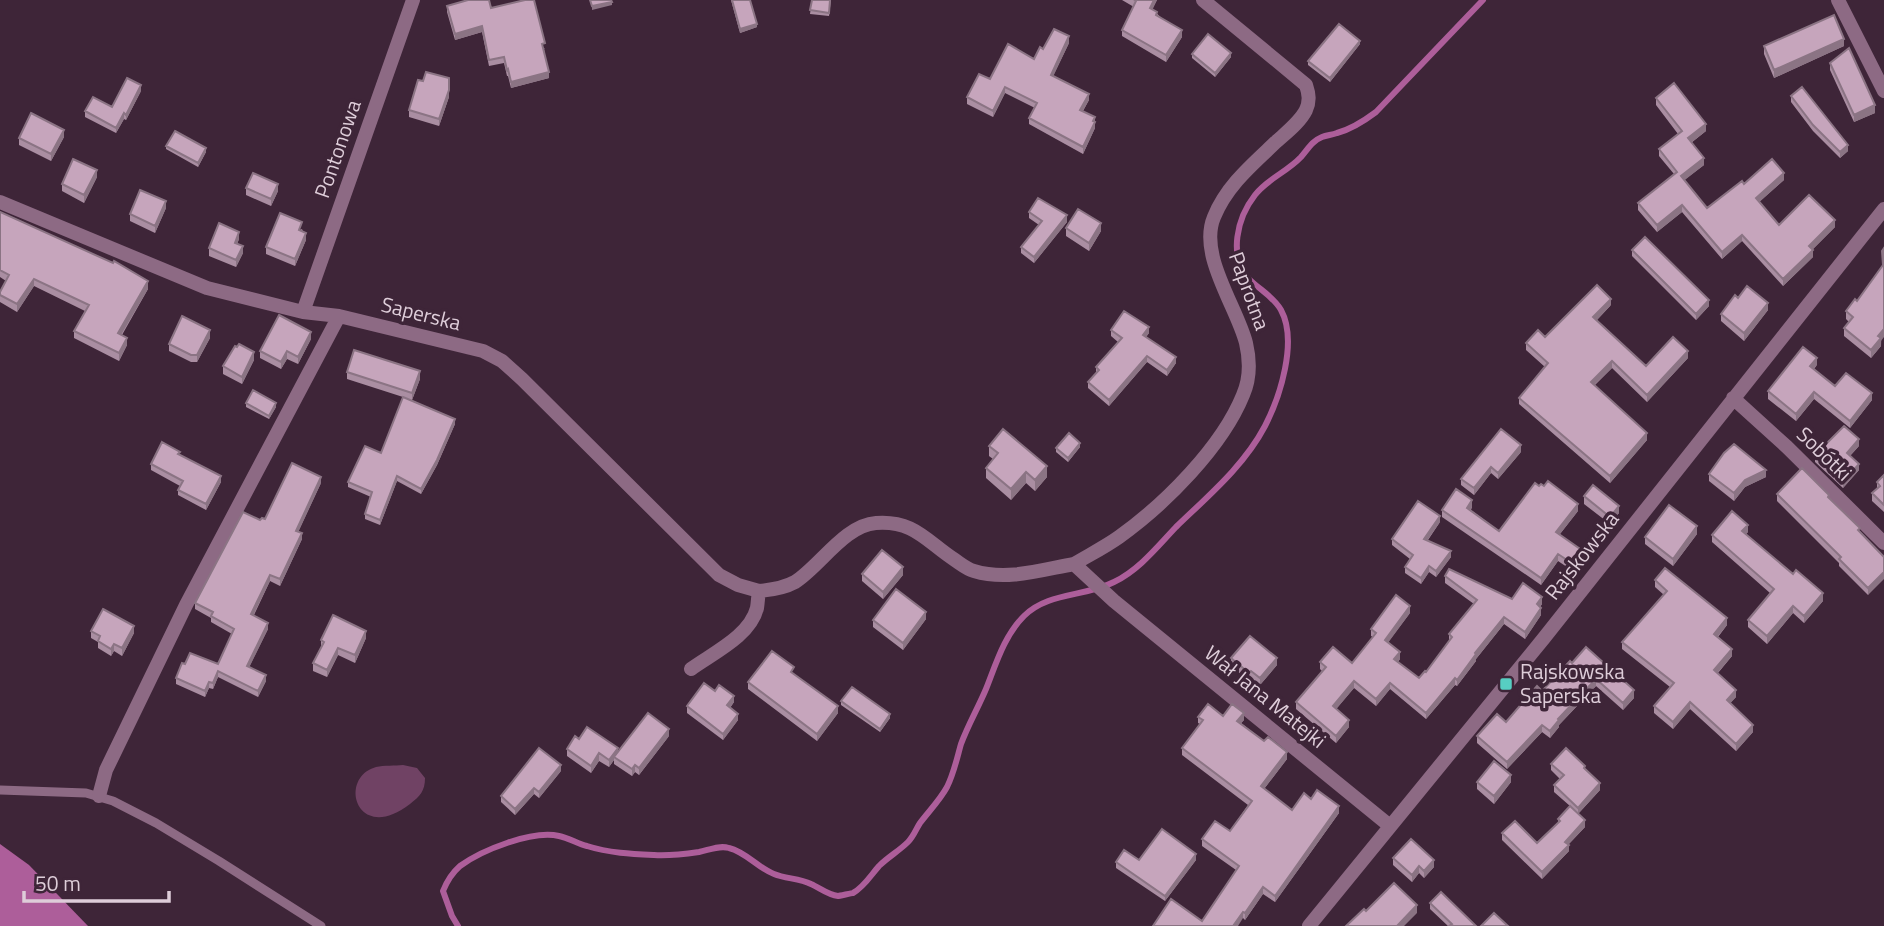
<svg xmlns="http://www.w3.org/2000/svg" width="1884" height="926" font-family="'Titillium Web',sans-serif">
	<rect width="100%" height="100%" fill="#3e2538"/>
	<!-- green -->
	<path fill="#704264" d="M403,765L417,768L425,778C425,791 420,796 410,804C357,845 337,778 376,767C384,765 395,766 403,765Z"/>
	<!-- water -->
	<path fill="#ad5e9a" d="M0,844L29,865L88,926H0Z"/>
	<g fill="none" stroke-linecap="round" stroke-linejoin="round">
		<!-- stream -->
		<path stroke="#ad5e9a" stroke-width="6" d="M458,926L452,916L443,891C447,881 452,873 460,866C482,850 532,830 559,836C569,838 578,844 587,846C609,853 632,854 654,855C669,856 685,854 699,852C709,850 719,845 729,848C746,852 758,868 774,874C786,879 799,878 811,884C820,888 828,895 838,896C839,896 852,893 853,893C864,887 871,875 879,866C888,857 899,851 908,842C914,836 916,829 920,823C929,811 940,800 947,787C954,773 957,758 961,744C968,725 978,708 986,689C996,664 1004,636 1024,616C1048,592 1085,597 1114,582C1139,570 1157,547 1176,527C1208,496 1244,466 1265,426C1280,397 1298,341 1281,310C1274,297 1260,290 1249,279C1228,256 1237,218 1255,195C1267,179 1287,172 1301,157C1308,149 1312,141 1322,137C1327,135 1332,135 1337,133C1352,129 1364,121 1376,112L1483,0"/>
		<!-- lane -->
		<path stroke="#8d6a84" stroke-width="9" d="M0,790L86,793L113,801L156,823L219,861L321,926"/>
		<!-- street -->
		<path stroke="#8d6a84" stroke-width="14" d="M1838,0L1884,91
			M0,202L207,288L303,312L339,316L483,351L502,361L522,379L719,575L738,585L759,591
			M303,312L413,0
			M1733,398L1787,447L1884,543
			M1074,564C1089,555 1105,547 1119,537C1165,504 1222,447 1243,395C1250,379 1250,360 1246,343C1237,307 1198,255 1214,217C1227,185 1253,164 1277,141C1287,132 1300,122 1306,110C1310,101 1309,94 1306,85L1203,0
			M691,669C713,653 750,636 757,608C758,602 758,596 759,591C771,590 784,588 795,582C820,566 845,525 876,523C914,520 927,542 955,560C961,564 967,569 974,571C1007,581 1041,570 1074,564L1114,601L1390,826
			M99,796L106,770L186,605L339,316
			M1309,926L1544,638L1884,209"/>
	</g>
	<!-- wall -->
	<path fill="#aa8ea2" d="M731,0H750L757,27L740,33Z
		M812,0H831L829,16L810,14Z
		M1122,0H1157L1152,9L1182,37L1166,62L1122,36V30L1134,7Z
		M447,6L491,8L545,49H544L549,78L511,88L508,76H507L504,63L489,66L482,32L455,40L447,12Z
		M1069,43L1053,76L1089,100L1083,111L1095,117V128L1083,154L1029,124V118L1035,108L1005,93L993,117L967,104V97L1034,59L1043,49Z
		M1360,44L1330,82L1308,65V61Z
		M1764,46H1844L1774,78L1764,54Z
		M1192,54L1231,57L1215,77L1192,58Z
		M1830,63L1875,113L1854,122L1830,70Z
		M141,91L126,120L124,119L116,133L85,117V111L112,107Z
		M1791,96L1848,151L1840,158L1813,131L1791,102Z
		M449,97L439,126L409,117V110Z
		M1656,98L1706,131L1691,143L1704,165L1684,180L1707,208L1744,184L1784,180L1759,202L1779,225L1835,227L1812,250L1813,257L1783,286L1742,241L1722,259L1682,212L1657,232L1638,210V203L1674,174L1659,156V149L1678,134L1656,105Z
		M64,137L51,161L19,145V138Z
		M166,146L206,152L198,167L166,149Z
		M97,177L84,203L62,191V184Z
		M246,188L278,191L271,206L246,195Z
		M166,208L155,233L130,221V214Z
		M0,212L148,289L122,335L127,345L119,361L74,338V331L85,311L34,286L17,312L0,302V292L6,281L0,277Z
		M1029,212L1067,222L1034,263L1021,253V247L1039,225L1029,218Z
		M1066,228L1101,231L1089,251L1066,236Z
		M302,229L306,240L295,266L266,254V247Z
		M239,239L237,244L243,253L236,267L209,256V248Z
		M1884,248L1881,346L1871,358L1844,336V328L1849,322L1846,319V311L1857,301L1882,266V251Z
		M1632,250L1709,306L1696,320L1632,256Z
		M1738,298L1768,310L1744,341L1721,321V314Z
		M1611,305L1597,320L1646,366L1688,358L1647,402L1612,368L1595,385L1647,440L1610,483L1519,404V398L1545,367L1526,350V343L1545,337Z
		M1111,330L1149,333L1146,337L1176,363L1167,376L1147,362L1109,406L1088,388V382L1096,373V367L1118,342L1111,336Z
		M210,338L197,362H191L169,351V344Z
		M311,339L298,364L287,359L281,369L260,358V351Z
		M237,347L254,360L242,384L223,374V366Z
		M1817,365L1814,369L1835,386L1872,400L1850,428L1814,399L1796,421L1768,399V391Z
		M347,372L420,379L412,400L455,424L437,465L421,494L397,481L380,525L365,519V514L371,497L348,487V482L381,453L403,397L347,379Z
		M246,403L276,407L269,419L246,407Z
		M989,446L1047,477L1035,491L1026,483L1011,500L986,478V468L993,459L989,456Z
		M1859,446L1850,456L1859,470L1843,488L1815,462V455Z
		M1080,447L1068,462L1056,452V448Z
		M1521,452L1498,479L1491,473L1474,495L1461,485V479Z
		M180,455L221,482L206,510L178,495V490L180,486L151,470V464Z
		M1709,474L1766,477L1745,487L1734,501L1709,481Z
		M1884,475V512L1872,501V493L1877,489V482Z
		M321,483L298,532L302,539L280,586L270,581L254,615L268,629L249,667L266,681L258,697L218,677L213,689L209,688L205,697L176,684V678L185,664H218L232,634L211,622V618L195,609V603L260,520L265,519Z
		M1777,494L1829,498L1884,557L1868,595L1839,566V563L1777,501Z
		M1584,496L1619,513L1610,524L1584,504Z
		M1472,507L1471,510L1499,531L1578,511L1560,534L1583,558L1573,571L1558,561L1541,585L1442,517V510Z
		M1440,522L1428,540L1451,557L1436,577L1429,572L1421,584L1405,573V567L1410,559L1392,545V539Z
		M1748,532L1746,534L1823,601L1804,623L1793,613L1767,644L1748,627V620L1770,593L1712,542V535Z
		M1697,534L1673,566L1645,544V537Z
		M862,574L903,575L883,599L862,581Z
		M1445,576L1512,599L1542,604L1540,607L1541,615L1525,639L1504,624L1476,659V661L1457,686L1455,685L1426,719L1390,689L1376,706L1354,688L1336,709L1349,727L1336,743L1296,709V702L1322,671L1320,669V662L1352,663L1373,637L1371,636V629L1410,613L1388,642L1400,659L1398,662L1419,678L1426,672L1449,642V634L1474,604L1445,583Z
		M1655,580L1727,625L1718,637L1732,656L1718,673L1736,697L1730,703L1753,732L1736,751L1690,709L1673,729L1654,713V706L1670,687L1622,649V642L1664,595L1655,587Z
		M926,619L903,650L873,627V620Z
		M91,631L134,633L122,656L114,651L111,656L98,648V642L91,638Z
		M366,638L355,663L338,655L327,677L313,671V663L321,648V640Z
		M1231,658L1277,665L1260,685L1251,678L1249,681L1231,666Z
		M1572,663L1634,698L1623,710L1596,686L1559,725V727L1550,738L1542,732L1507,769L1477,743V736L1506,722L1542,691Z
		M794,675L838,713L817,741L748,689V682Z
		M715,691L734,702L730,708L738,720L723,740L687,713V706Z
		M841,701L890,718L880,732L841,705Z
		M1223,716L1244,720L1241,723L1287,759L1264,789L1292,810L1311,799L1339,813L1275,902L1263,894L1245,920L1243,918L1202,921L1236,870L1202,846V839L1230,831L1248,805L1182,755V748L1200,724L1198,723V717Z
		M669,736L639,775L635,772L632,776L614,764V760L609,767L599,761L591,773L567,756V749L579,739L618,752Z
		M1551,764L1585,769L1600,790L1578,814L1585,827L1568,845L1569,851L1542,879L1502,840V833L1537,843L1558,823V819L1570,806L1554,792V785L1560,779L1551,770Z
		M561,771L539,798L534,794L515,815L501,802V796Z
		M1477,782H1511L1494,804L1477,789Z
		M1393,858L1434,867L1424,878L1419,873L1412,882L1393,865Z
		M1139,860H1196L1165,901L1116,868V862Z
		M1430,903L1476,926H1448L1430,909Z"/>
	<!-- shaded-wall -->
	<path fill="#8b7484" d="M1154,0H1157L1150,15V8Z
		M612,2V5L592,10V6Z
		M757,24V27L740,33V29Z
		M482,26V32L455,40V34Z
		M1182,30V37L1166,62V55Z
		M1069,36V43L1051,81V75Z
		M1844,39V46L1774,78V70Z
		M1360,41V44L1330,82V78Z
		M1231,53V57L1215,77V73Z
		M549,72V78L511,88V82Z
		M141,85V91L126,120V115Z
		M1005,87V93L993,117V111Z
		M449,90V97L439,126V119Z
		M1089,94V100L1080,116V110Z
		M1875,105V113L1854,122V115Z
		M124,113V119L116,133V128Z
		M1095,117V128L1083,154V147Z
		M1706,124V131L1688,145V138Z
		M64,130V137L51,161V154Z
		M1848,145V151L1840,158V152Z
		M206,148V152L198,167V163Z
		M1704,158V165L1681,183V176Z
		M97,170V177L84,203V195Z
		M1784,173V180L1756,205V198Z
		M278,184V191L271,206V199Z
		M166,201V208L155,233V226Z
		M1682,205V212L1657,232V225Z
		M1067,215V222L1034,263V257Z
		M1835,220V227L1809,253V246Z
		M1101,223V231L1089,251V243Z
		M239,232V239L235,250V243Z
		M306,233V240L295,266V259Z
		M1742,235V241L1722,259V252Z
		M243,246V253L236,267V260Z
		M1813,250V257L1783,286V279Z
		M34,279V286L17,312V304Z
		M148,281V289L118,340V333Z
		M1611,299V305L1593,324V317Z
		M1709,300V306L1696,320V314Z
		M1768,303V310L1744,341V333Z
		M1149,327V333L1143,341V335Z
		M1884,329V337L1881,341V346L1871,358V350L1878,336Z
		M210,330V338L197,362V355Z
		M311,332V339L298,364V357Z
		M127,338V345L119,361V353Z
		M287,351V359L281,369V362Z
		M1688,351V358L1647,402V395Z
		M254,352V360L242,384V377Z
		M1147,356V362L1109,406V400Z
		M1176,357V363L1167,376V370Z
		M1817,358V365L1810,373V366Z
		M1612,361V368L1591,388V382Z
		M420,371V379L412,400V393Z
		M1814,392V399L1796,421V414Z
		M1872,393V400L1850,428V421Z
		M276,403V407L269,419V416Z
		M455,419V424L437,465L421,494V489Z
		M1647,433V440L1610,483V476Z
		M1859,439V446L1847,459V453Z
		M1080,443V447L1068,462V458Z
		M1521,445V452L1498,479V473Z
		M1859,464V470L1843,488V482Z
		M1047,466V477L1035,491V480Z
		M1491,467V473L1474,495V488Z
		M1766,470V477L1745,487L1734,501V493L1745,480Z
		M1026,472V483L1011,500V489Z
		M221,476V482L206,510V504Z
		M397,476V481L380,525V520Z
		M321,477V483L296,537V531Z
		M1472,500V507L1467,515V508Z
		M1578,504V511L1556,539V532Z
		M1619,506V513L1610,524V517Z
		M1440,516V522L1424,545V539Z
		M1748,525V532L1742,538V531Z
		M1697,526V534L1673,566V559Z
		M302,533V539L280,586V579Z
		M1451,551V557L1436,577V571Z
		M1583,551V558L1573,571V564Z
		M1558,554V561L1541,585V578Z
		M1429,566V572L1421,584V578Z
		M903,567V575L883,599V592Z
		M1884,572V579L1868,595V588Z
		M270,575V581L251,620V614Z
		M1823,593V601L1804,623V616Z
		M1542,597V604L1537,611V604Z
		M1410,606V613L1385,647V640Z
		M1793,606V613L1767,644V636Z
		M1541,608V615L1525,639V632Z
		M926,612V619L903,650V643Z
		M1504,617V624L1476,659V661L1457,686V680L1475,653Z
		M1727,618V625L1714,641V634Z
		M268,623V629L247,672V666Z
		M134,626V633L122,656V648Z
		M366,631V638L355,663V655Z
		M114,644V651L111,656V649Z
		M338,648V655L327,677V670Z
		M1732,649V656L1714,677V670Z
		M1400,652V659L1394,666V659Z
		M1277,658V665L1260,685V678Z
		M218,671V677L213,689V683Z
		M266,675V681L258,697V691Z
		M1455,678V685L1426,719V713Z
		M1596,679V686L1559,725V727L1550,738V731L1558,719Z
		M1354,681V688L1333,713V706Z
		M209,682V688L205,697V691Z
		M1390,683V689L1376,706V699Z
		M1634,690V698L1623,710V703Z
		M1736,690V697L1727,707V700Z
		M734,696V702L727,712V705Z
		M1690,702V709L1673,729V722Z
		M838,706V713L817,741V734Z
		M1244,713V720L1237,728V721Z
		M738,714V720L723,740V734Z
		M890,714V718L880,732V729Z
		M1349,720V727L1336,743V736Z
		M1542,725V732L1507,769V762Z
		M1753,725V732L1736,751V744Z
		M669,729V736L639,775V768Z
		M618,748V755L614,757V760L609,767V760Z
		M1287,752V759L1261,793V786Z
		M599,753V761L591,773V766Z
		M561,765V771L539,798V792Z
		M635,765V772L632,776V769Z
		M1511,775V782L1494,804V796Z
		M1600,783V790L1578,814V808Z
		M534,788V794L515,815V809Z
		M1339,806V813L1275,902V896Z
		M1585,820V827L1565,848V842Z
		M1569,845V851L1542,879V872Z
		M1196,854V860L1165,901V896Z
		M1434,860V867L1424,878V871Z
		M1419,866V873L1412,882V875Z
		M1263,887V894L1245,920V913Z
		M1417,905V913L1404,926H1397Z
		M1243,912V918L1238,926H1233Z"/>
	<!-- building -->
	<path fill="#c6a5bc" stroke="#8b7484" stroke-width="2" d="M468,0H489L491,8L525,0H534L545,43L542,44L549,72L511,82L508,69L507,70L504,57L489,60L482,26L455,34L447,6Z
		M590,0H611L612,2L592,6Z
		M732,0H750L757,24L740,29Z
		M812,0H830L829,13L810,10Z
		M1134,0H1154L1150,8L1157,12L1156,15L1182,30L1166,55L1122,30L1136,1Z
		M1834,15L1844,39L1774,70L1764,46Z
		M1339,24L1360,41L1330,78L1308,61Z
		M1054,29L1069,36L1051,75L1089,94L1080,110L1095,117L1093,121L1095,122L1083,147L1029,118L1037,103L1005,87L993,111L967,97L979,74L990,79L1008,44L1034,59L1040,47L1043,49Z
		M1208,34L1231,53L1215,73L1192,54Z
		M1849,48L1875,105L1854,115L1830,63Z
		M426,72L449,78V90L439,119L409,110L418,80L423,81Z
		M127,78L141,85L126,115L124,113L116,128L85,111L93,97L112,107Z
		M1674,83L1706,124L1688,138L1704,158L1681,176L1707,208L1742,181L1744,184L1772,159L1784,173L1756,198L1779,225L1809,195L1835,220L1809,246L1813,250L1783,279L1742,235L1722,252L1682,205L1657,225L1638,203L1677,172L1659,149L1682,131L1656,98Z
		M1802,87L1848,145L1840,152L1813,125L1791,96Z
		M31,113L64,130L51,154L19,138Z
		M175,131L206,148L198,163L166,146Z
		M73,159L97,170L84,195L62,184Z
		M253,173L278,184L271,199L246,188Z
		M140,190L166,201L155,226L130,214Z
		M1038,198L1067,215L1034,257L1021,247L1042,221L1029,212Z
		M1078,209L1101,223L1089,243L1066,228Z
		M0,212L113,263L114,261L148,281L118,333L127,338L119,353L74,331L89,305L34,279L17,304L0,295V292L9,275L0,270Z
		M280,213L302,222L299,230L306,233L295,259L266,247Z
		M219,223L239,232L235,243L243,246L236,260L209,248Z
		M1645,237L1709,300L1696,314L1632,250Z
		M1884,248V329L1878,336L1881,338L1871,350L1844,328L1853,317L1846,311L1855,299L1857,301L1883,265L1882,251Z
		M1597,285L1611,299L1593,317L1646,366L1673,337L1688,351L1647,395L1612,361L1591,382L1647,433L1610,476L1519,398L1548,363L1526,343L1538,330L1545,337Z
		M1747,286L1768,303L1744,333L1721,314L1735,295L1738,298Z
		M1124,311L1149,327L1143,335L1176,357L1167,370L1147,356L1109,400L1088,382L1099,370L1096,367L1122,338L1111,330Z
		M279,315L311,332L298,357L287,351L281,362L260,351Z
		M182,316L210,330L197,355H191L169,344Z
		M239,344L254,352L242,377L223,366L235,346L237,347Z
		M1803,347L1817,358L1810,366L1835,386L1846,373L1872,393L1850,421L1814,392L1796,414L1768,391Z
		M354,350L420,371L412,393L347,372Z
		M253,390L276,403L269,416L246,403Z
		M403,397L455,419L437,460L421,489L397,476L380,520L365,514L372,492L348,482L365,446L381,453Z
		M1844,426L1859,439L1847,453L1859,464L1843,482L1815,455Z
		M1003,429L1047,466L1035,480L1026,472L1011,489L986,468L998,453L989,446Z
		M1501,429L1521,445L1498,473L1491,467L1474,488L1461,479Z
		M1069,433L1080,443L1068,458L1056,448Z
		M162,442L180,452L178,454L221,476L206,504L178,490L183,481L151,464Z
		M1734,444L1766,470L1745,480L1734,493L1709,474L1724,453Z
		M292,463L321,477L296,531L302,533L280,579L270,575L251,614L268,623L247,666L266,675L258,691L218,671L213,683L209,682L205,691L176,678L182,663L185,664L190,653L218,664L234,629L211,616L213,612L195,603L243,512L260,520L262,518L265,519Z
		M1802,468L1829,495L1828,497L1860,528L1858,530L1884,557V572L1868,588L1839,559L1841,557L1777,494Z
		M1884,475V505L1872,493L1880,486L1877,482Z
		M1548,481L1578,504L1556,532L1583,551L1573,564L1558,554L1541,578L1442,510L1456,489L1472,500L1467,508L1499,531L1535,483L1539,486L1541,484L1544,486Z
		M1593,485L1619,506L1610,517L1584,496Z
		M1418,501L1440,516L1424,539L1451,551L1436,571L1429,566L1421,578L1405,567L1413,555L1392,539Z
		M1669,505L1697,526L1673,559L1645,537Z
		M1732,511L1748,525L1742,531L1793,574L1796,570L1823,593L1804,616L1793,606L1767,636L1748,620L1774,589L1712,535Z
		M882,550L903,567L883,592L862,574Z
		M1665,568L1727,618L1714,634L1732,649L1714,670L1736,690L1727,700L1753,725L1736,744L1690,702L1673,722L1654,706L1674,683L1622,642L1667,591L1655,580Z
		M1449,569L1512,599L1523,583L1542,597L1537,604L1541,608L1525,632L1504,617L1475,653L1476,654L1457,680L1455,678L1426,713L1390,683L1376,699L1354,681L1333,706L1349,720L1336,736L1296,702L1326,667L1320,662L1333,647L1352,663L1376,633L1371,629L1396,595L1410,606L1385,640L1400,652L1394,659L1419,678L1425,671L1426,672L1452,637L1449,634L1477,600L1445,576Z
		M896,589L926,612L903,643L873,620Z
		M103,609L134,626L122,648L114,644L111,649L98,641L100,636L91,631Z
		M333,615L366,631L355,655L338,648L327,670L313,663L324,642L321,640Z
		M1250,636L1277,658L1260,678L1251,671L1249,673L1231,658Z
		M1586,647L1634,690L1623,703L1596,679L1558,719L1559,720L1550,731L1542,725L1507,762L1477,736L1497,714L1506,722L1537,686L1542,691L1570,661L1572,663Z
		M772,651L794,667L791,672L838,706L817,734L748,682Z
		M704,683L715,691L719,685L734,696L727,705L738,714L723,734L687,706Z
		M852,687L890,714L880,729L841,701Z
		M1208,704L1223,716L1232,704L1244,713L1237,721L1264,741L1268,737L1287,752L1261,786L1292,810L1304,793L1311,799L1317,790L1339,806L1275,896L1263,887L1245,913L1243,912L1233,926H1153L1171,899L1202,921L1239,866L1202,839L1215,821L1230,831L1252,801L1182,748L1203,720L1198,717Z
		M648,713L669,729L639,768L635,765L632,769L614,757Z
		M587,727L618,748L609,760L599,753L591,766L567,749L575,736L579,739Z
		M539,748L561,765L539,792L534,788L515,809L501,796Z
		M1566,748L1585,766L1584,768L1600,783L1578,808L1554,785L1564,775L1551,764Z
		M1494,761L1511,775L1494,796L1477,782Z
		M1570,806L1585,820L1565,842L1569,845L1542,872L1502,833L1515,821L1537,843L1560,821L1558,819Z
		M1162,829L1196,854L1165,896L1116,862L1124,850L1139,860Z
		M1411,839L1434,860L1424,871L1419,866L1412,875L1393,858Z
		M1394,883L1417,905L1397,926H1346L1364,909L1366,911Z
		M1441,892L1476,926H1449L1452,924L1430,903Z
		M1494,913L1508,926H1481Z"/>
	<!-- markers -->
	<rect fill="#57cec2" stroke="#3e2538" stroke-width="2.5" x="1499" y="677" width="14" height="14" rx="3.5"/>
	<g text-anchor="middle" stroke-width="7" stroke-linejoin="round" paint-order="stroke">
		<!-- street labels -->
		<g font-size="21" fill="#decdd9" stroke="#3e2538">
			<text transform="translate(338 149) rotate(-71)" y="7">Pontonowa</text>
			<text transform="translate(1249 291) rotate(70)" y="7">Paprotna</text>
			<text transform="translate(421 314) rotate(14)" y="7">Saperska</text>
			<text transform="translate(1824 454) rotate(44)" y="7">Sobótki</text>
			<text transform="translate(1582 556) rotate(-52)" y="7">Rajskowska</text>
			<text transform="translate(1265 697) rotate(39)" y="7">Wał Jana Matejki</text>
		</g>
		<!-- poi labels -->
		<g font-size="21" fill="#decdd9" stroke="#3e2538" text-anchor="start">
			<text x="1520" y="679">Rajskowska<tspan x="1520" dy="24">Saperska</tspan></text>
		</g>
	</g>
	<!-- scale -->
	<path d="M24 891v10h145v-10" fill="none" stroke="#decdd9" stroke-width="3.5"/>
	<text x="35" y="891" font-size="21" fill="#decdd9" stroke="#3e2538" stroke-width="5" paint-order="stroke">50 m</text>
</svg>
